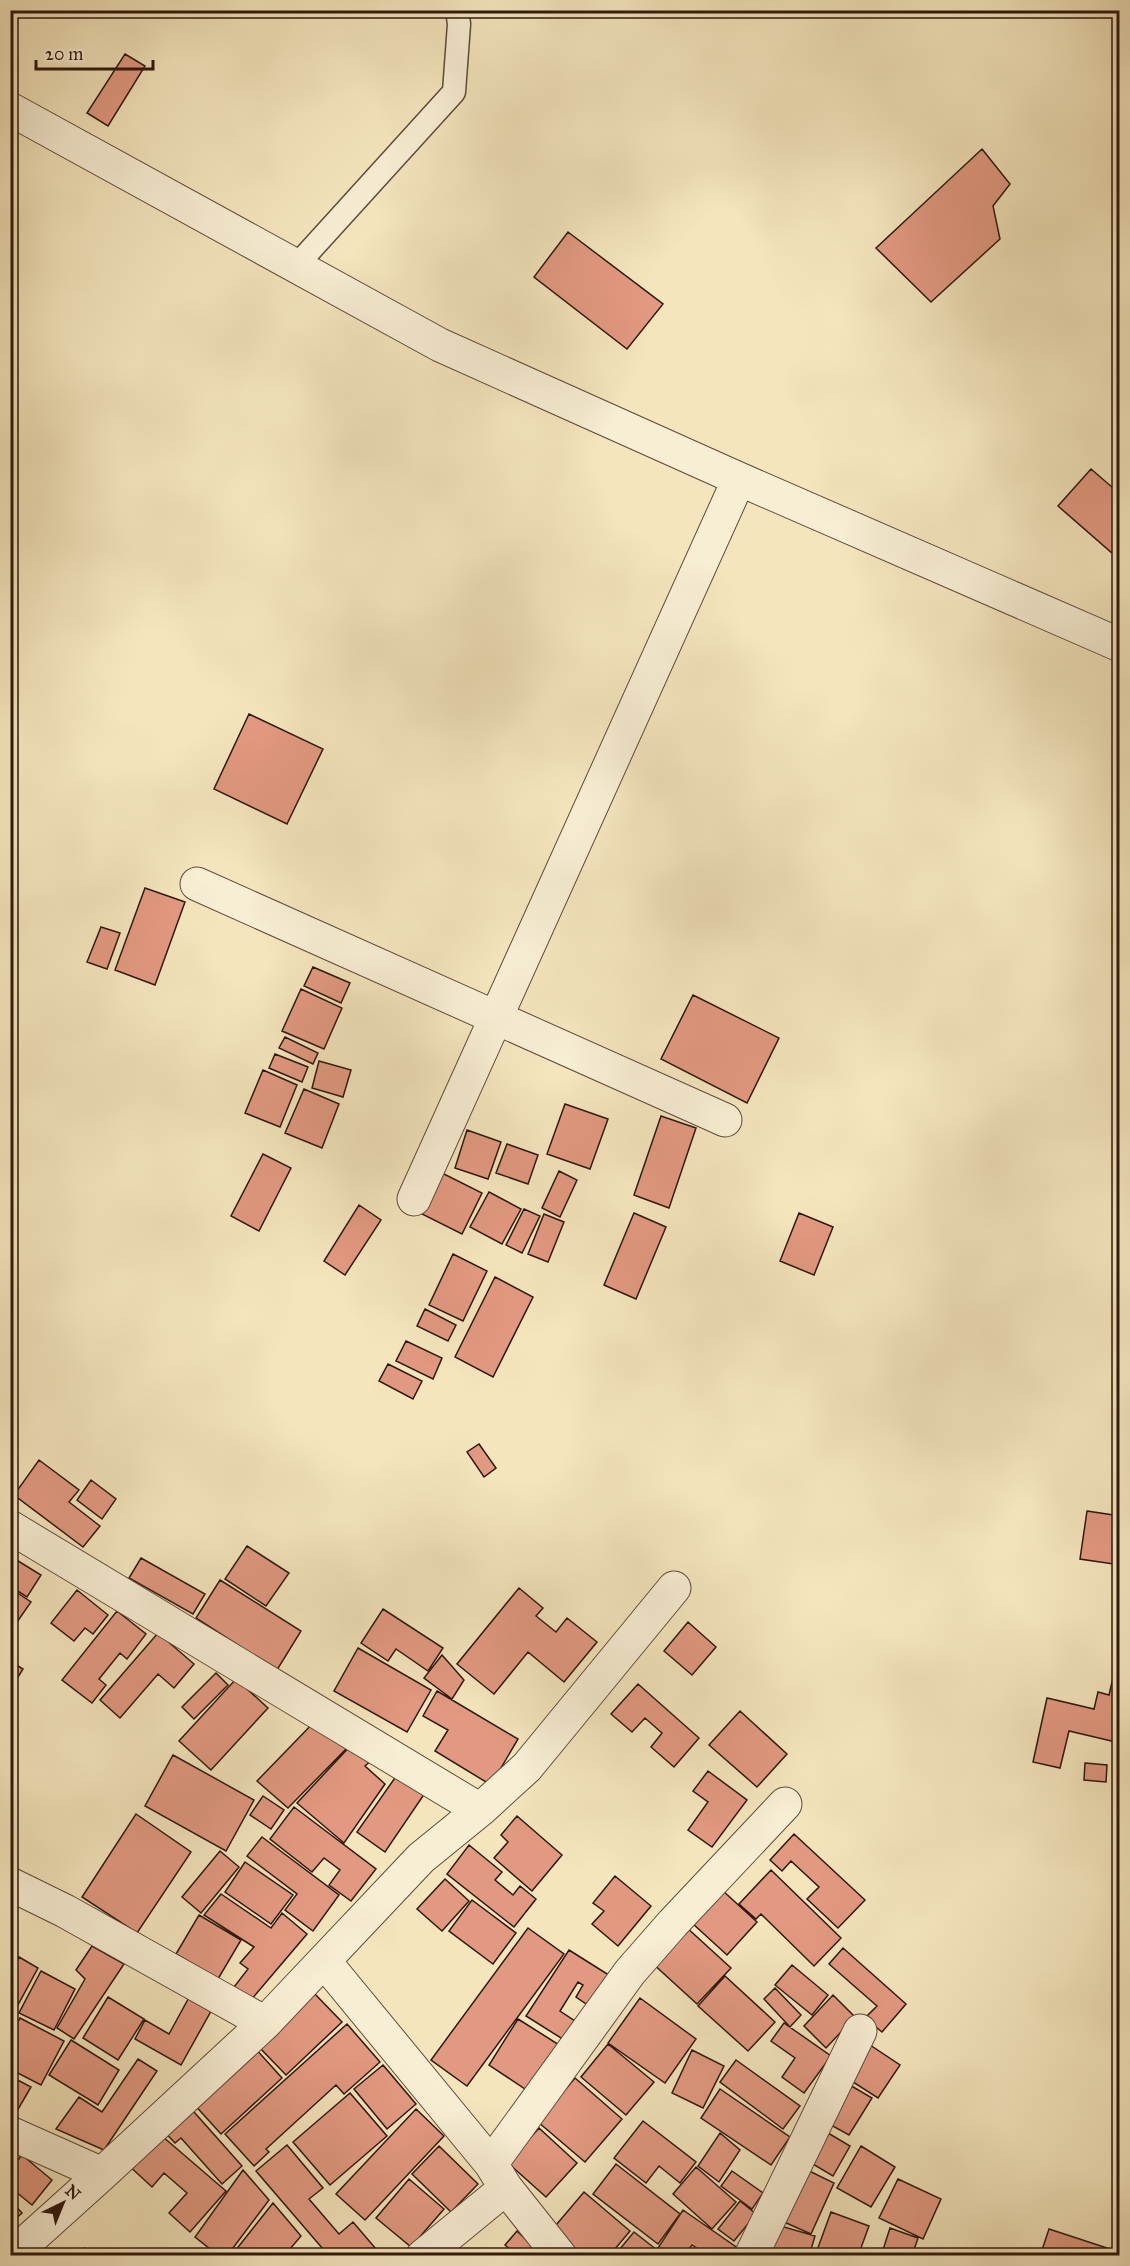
<svg xmlns="http://www.w3.org/2000/svg" width="1130" height="2266" font-family="'IM FELL Great Primer',serif">
	<rect width="100%" height="100%" fill="#f4e5bd"/>
	<filter id="stains"><feTurbulence type="fractalNoise" baseFrequency=".00333" numOctaves="4"/><feColorMatrix values="0 0 0 0 .2 0 0 0 0 .09 0 0 0 0 .02 0 0 0 .5 -.17"/></filter>
	<radialGradient id="worn" r=".72"><stop offset=".6" stop-color="#630" stop-opacity="0"/><stop offset="1" stop-color="#630" stop-opacity=".3"/></radialGradient>
	<!-- building -->
	<path fill="#e29981" stroke="#2e180d" stroke-width="1.5" d="M125,54L145,66L108,126L87,113Z
		M982,149L1010,184L993,206L1000,239L931,302L876,248Z
		M568,232L663,304L627,349L534,277Z
		M1091,469L1120,494V560L1058,506Z
		M249,714L323,749L287,824L214,789Z
		M145,888L185,902L155,985L115,970Z
		M101,927L120,933L107,969L87,962Z
		M313,967L350,983L341,1003L304,986Z
		M301,989L342,1008L324,1049L282,1031Z
		M693,995L779,1038L747,1103L661,1059Z
		M285,1037L318,1053L313,1064L279,1048Z
		M275,1054L308,1067L302,1082L269,1068Z
		M319,1061L351,1070L343,1097L312,1088Z
		M263,1070L297,1085L280,1127L245,1113Z
		M304,1089L339,1104L322,1148L285,1133Z
		M565,1104L608,1119L590,1169L547,1154Z
		M661,1116L696,1128L669,1208L634,1195Z
		M467,1130L501,1142L488,1179L455,1168Z
		M507,1144L538,1155L528,1184L496,1173Z
		M263,1154L291,1168L259,1231L231,1216Z
		M559,1171L577,1180L560,1217L542,1208Z
		M442,1173L482,1193L462,1234L422,1214Z
		M489,1192L521,1209L502,1244L470,1227Z
		M359,1205L381,1220L345,1275L324,1261Z
		M524,1209L540,1216L522,1253L506,1245Z
		M634,1213L666,1227L636,1299L604,1285Z
		M799,1213L833,1227L814,1275L780,1261Z
		M544,1214L564,1222L548,1262L528,1254Z
		M453,1254L487,1271L463,1321L429,1305Z
		M495,1277L533,1297L493,1377L455,1357Z
		M425,1309L456,1325L448,1341L417,1326Z
		M406,1341L442,1358L433,1379L396,1361Z
		M388,1364L422,1381L413,1399L379,1381Z
		M479,1444L496,1468L484,1477L467,1452Z
		M39,1460L79,1490L69,1502L100,1526L83,1547L14,1495Z
		M91,1480L116,1499L102,1519L77,1500Z
		M1087,1511L1120,1516V1565L1080,1559Z
		M247,1546L289,1573L266,1606L225,1579Z
		M10,1556L41,1575L27,1597L10,1586Z
		M141,1558L205,1594L193,1614L129,1578Z
		M220,1580L301,1631L277,1670L196,1618Z
		M10,1588L31,1602L10,1632Z
		M519,1588L543,1608L536,1616L556,1632L567,1618L597,1642L564,1682L528,1652L494,1694L457,1664Z
		M77,1590L108,1615L93,1634L85,1628L74,1641L51,1623Z
		M383,1609L443,1648L428,1671L396,1649L388,1661L361,1643Z
		M117,1611L146,1634L127,1659L120,1653L99,1679L106,1685L92,1703L62,1680Z
		M688,1622L716,1647L692,1675L664,1651Z
		M158,1633L194,1664L174,1688L158,1674L120,1718L100,1700Z
		M358,1648L431,1690L407,1732L334,1691Z
		M1119,1652L1120,1743L1069,1731L1060,1768L1033,1762L1047,1698L1094,1709L1098,1692L1109,1695Z
		M442,1655L464,1680L452,1699L424,1678Z
		M10,1661L23,1669L10,1690Z
		M216,1673L228,1685L194,1719L182,1707Z
		M236,1679L268,1708L211,1770L179,1741Z
		M638,1684L699,1738L674,1767L651,1747L662,1733L645,1718L632,1732L611,1714Z
		M437,1691L518,1739L491,1785L435,1751L448,1730L423,1716Z
		M740,1711L787,1754L757,1787L709,1745Z
		M317,1719L347,1748L288,1808L257,1781Z
		M354,1742L373,1759L365,1766L385,1784L344,1843L297,1803Z
		M173,1755L254,1800L226,1851L145,1806Z
		M1085,1763L1107,1765L1106,1782L1084,1780Z
		M708,1771L747,1800L712,1847L688,1830L708,1802L693,1791Z
		M397,1775L425,1793L385,1852L357,1832Z
		M263,1796L284,1810L271,1829L250,1815Z
		M294,1807L376,1869L351,1901L329,1885L340,1870L324,1858L312,1872L270,1839Z
		M136,1814L191,1852L137,1933L82,1897Z
		M517,1816L562,1855L532,1891L494,1858L508,1842L501,1835Z
		M794,1834L865,1900L838,1928L807,1899L819,1887L791,1861L782,1871L770,1860Z
		M262,1837L339,1895L313,1931L285,1910L297,1894L247,1856Z
		M469,1845L502,1872L495,1880L513,1895L520,1886L536,1899L514,1927L447,1874Z
		M220,1851L239,1867L201,1913L182,1897Z
		M245,1862L293,1895L271,1924L225,1892Z
		M771,1870L841,1938L814,1966L761,1914L756,1919L739,1904Z
		M615,1876L651,1906L618,1946L592,1924L604,1911L593,1903Z
		M445,1879L469,1901L442,1931L417,1909Z
		M722,1890L757,1922L727,1955L692,1923Z
		M221,1894L271,1928L282,1913L307,1934L251,2000L234,1987L248,1969L240,1963L254,1947L204,1915Z
		M472,1900L516,1933L493,1964L449,1931Z
		M199,1915L241,1940L218,1979L176,1954Z
		M685,1926L731,1968L697,2004L651,1962Z
		M528,1928L564,1954L467,2086L431,2060Z
		M92,1946L124,1964L74,2039L57,2028L85,1979L76,1970Z
		M843,1948L906,2004L882,2032L865,2018L877,2006L829,1964Z
		M569,1950L612,1977L592,2008L576,1997L583,1985L578,1982L560,2011L581,2025L569,2043L526,2016Z
		M19,1957L38,1968L13,2014L10,2013V1973Z
		M792,1965L828,1995L812,2015L775,1985Z
		M41,1971L75,1989L54,2030L19,2013Z
		M725,1976L775,2022L748,2051L698,2006Z
		M775,1988L801,2015L790,2027L764,1999Z
		M312,1991L342,2022L286,2075L256,2044Z
		M192,1992L215,2004L181,2065L135,2039L145,2020L169,2034Z
		M833,1995L855,2017L826,2048L804,2026Z
		M108,1997L144,2019L118,2060L83,2038Z
		M640,1998L696,2039L665,2083L608,2043Z
		M20,2018L64,2041L41,2085L10,2069V2035Z
		M518,2019L564,2048L534,2095L489,2065Z
		M784,2023L831,2056L804,2093L782,2077L795,2058L771,2041Z
		M347,2024L380,2062L344,2094L336,2085L266,2149L269,2152L254,2166L225,2134Z
		M71,2040L119,2070L98,2105L49,2075Z
		M864,2041L900,2065L878,2098L842,2075Z
		M608,2044L654,2082L626,2115L581,2077Z
		M254,2047L282,2078L221,2134L192,2102Z
		M692,2050L724,2066L703,2108L672,2093Z
		M138,2059L157,2071L104,2150L56,2129L79,2097L102,2112Z
		M736,2060L800,2106L783,2129L720,2082Z
		M383,2065L416,2104L387,2129L354,2089Z
		M10,2076L31,2087L17,2111L10,2108Z
		M575,2078L622,2119L585,2162L538,2122Z
		M843,2081L872,2098L849,2135L820,2119Z
		M720,2089L790,2137L771,2165L701,2118Z
		M350,2093L387,2136L330,2185L293,2142Z
		M186,2103L242,2166L222,2184L181,2138L175,2143L159,2126Z
		M416,2109L444,2136L365,2220L336,2194Z
		M643,2121L696,2162L680,2183L659,2166L646,2183L614,2158Z
		M818,2127L850,2146L833,2176L801,2157Z
		M539,2128L577,2163L546,2197L508,2163Z
		M155,2130L226,2191L190,2232L169,2213L187,2193L164,2173L152,2187L126,2163Z
		M720,2133L740,2150L719,2182L698,2166Z
		M287,2145L323,2188L309,2199L339,2234L353,2222L382,2256H329L256,2171Z
		M439,2146L478,2184L451,2212L412,2174Z
		M861,2146L895,2167L871,2207L837,2188Z
		M22,2155L52,2180L32,2205L10,2187V2170Z
		M616,2164L680,2214L658,2244L593,2194Z
		M799,2166L834,2183L811,2234L775,2218Z
		M696,2167L736,2202L712,2229L673,2194Z
		M243,2170L269,2200L227,2256H219L195,2237Z
		M732,2171L763,2193L752,2209L721,2186Z
		M409,2179L444,2209L411,2247L376,2218Z
		M898,2179L941,2199L923,2239L879,2218Z
		M584,2192L630,2231L609,2256H579L551,2231Z
		M10,2200L22,2213L10,2224Z
		M740,2201L756,2214L734,2241L718,2229Z
		M273,2203L301,2236L284,2256H231Z
		M683,2210L742,2251L739,2256H702L704,2253L692,2245L684,2256H669L658,2248Z
		M831,2212L869,2226L858,2256H815Z
		M774,2224L815,2236L809,2256H764Z
		M890,2228L918,2238L912,2256H881Z
		M1049,2229L1107,2248L1104,2256H1040Z
		M517,2231L543,2256H517L505,2245Z
		M634,2232L662,2254L661,2256H614Z
		M85,2248L94,2256H79Z"/>
	<g fill="none" stroke-linecap="round" stroke-linejoin="round">
		<defs>
			<path id="service" d="M296,266L454,92L459,24L457,10"/>
			<path id="minor" d="M10,109L440,345L739,479L1120,645
				M197,884L725,1120
				M414,1199L739,479
				M10,1527L480,1810
				M10,1884L65,1911L265,2023
				M324,1961L491,2164L506,2188L560,2256
				M10,2133L102,2174
				M491,2164L630,1972L673,1923L785,1804
				M11,2256L102,2174L265,2023L421,1858L480,1810L527,1767L674,1588
				M423,2256L506,2188
				M751,2256L860,2031"/>
		</defs>
		<!-- service casing -->
		<use href="#service" stroke="#604b39" stroke-width="25"/>
		<!-- minor casing -->
		<use href="#minor" stroke="#604b39" stroke-width="35"/>
		<!-- service -->
		<use href="#service" stroke="#f8eed4" stroke-width="22"/>
		<!-- minor -->
		<use href="#minor" stroke="#f8eed4" stroke-width="33"/>
	</g>
	<!-- margin -->
	<rect width="1130" height="2266" fill="none" stroke="#f4e5bd" stroke-width="36"/>
	<rect x="12" y="12" width="1106" height="2242" fill="none" stroke="#2e180d" stroke-width="3"/>
	<rect x="18" y="18" width="1094" height="2230" fill="none" stroke="#2e180d" stroke-width="1.5"/>
	<!-- north arrow -->
	<g transform="translate(63 2203) rotate(43)" stroke="#f8eed4" stroke-width="4.5" paint-order="stroke">
	<path d="M0-4.5L10 22L0 15L-10 22Z" fill="#2e180d"/>
	<text y="-9" font-size="16" font-weight="bold" text-anchor="middle" fill="#2e180d">N</text>
	</g>
	<!-- scale -->
	<path d="M36 60v9h117v-9" fill="none" stroke="#2e180d" stroke-width="3"/>
	<text x="45" y="60" font-size="18" fill="#2e180d" stroke="#f8eed4" stroke-width="4.5" paint-order="stroke">20 m</text>
	<rect width="100%" height="100%" filter="url(#stains)"/>
	<rect width="100%" height="100%" fill="url(#worn)"/>
</svg>
